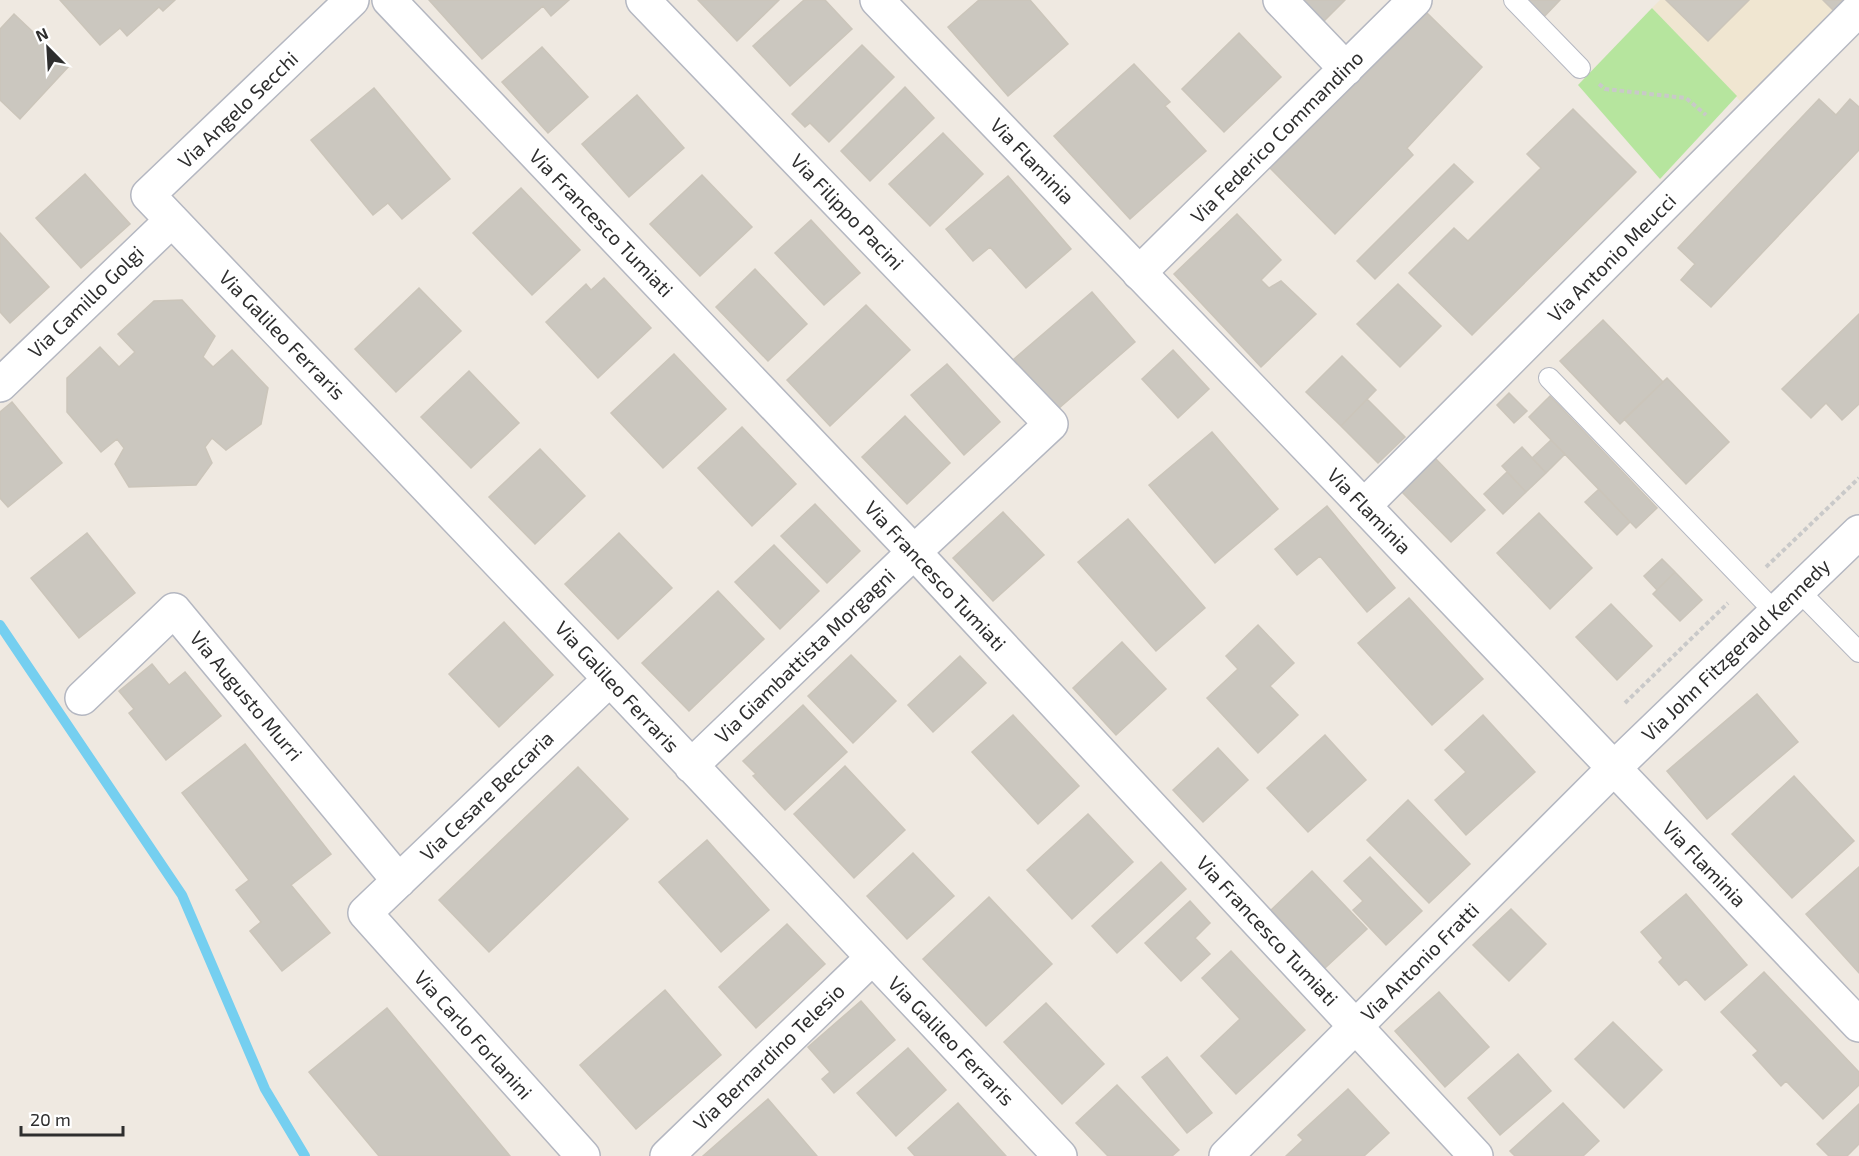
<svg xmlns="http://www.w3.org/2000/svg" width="1859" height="1156" font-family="'Exo 2',sans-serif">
	<rect width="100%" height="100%" fill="#efe9e1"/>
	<!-- education -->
	<path fill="#f0e6d1" d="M1660,0H1845L1744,105L1652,8Z"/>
	<!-- green -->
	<path fill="#b6e59e" d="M1652,8L1737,96L1660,179L1578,85Z"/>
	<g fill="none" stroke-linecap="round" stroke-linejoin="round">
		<!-- stream -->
		<path stroke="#75cff0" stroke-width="10" d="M0,625L182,895L265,1089L305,1156"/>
	</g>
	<!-- building -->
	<path fill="#cbc7bf" stroke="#cbc5ba" stroke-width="1.5" d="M60,0H175L163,11L159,7L127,36L120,28L100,45Z
		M429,0H569L551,16L543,6L482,59Z
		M698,0H779L737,41Z
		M804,0H825L852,29L790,86L753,46Z
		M979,0H1030L1068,44L1008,96L948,27Z
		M1291,0H1345L1318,27Z
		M1521,0H1560L1541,20Z
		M1666,0H1749L1708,41Z
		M1823,0H1845L1834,11Z
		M1427,13L1482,67L1407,148L1413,155L1335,234L1270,168Z
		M14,14L69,66L20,119L0,100V29Z
		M1239,33L1281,77L1224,132L1182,89Z
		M862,45L894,77L829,142L810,123L805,127L792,114Z
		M542,47L588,97L548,133L502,82Z
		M1134,64L1170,102L1165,106L1206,151L1130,219L1054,136Z
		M905,87L934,118L870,181L841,151Z
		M374,88L450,179L402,219L388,203L373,215L311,140Z
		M637,95L684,148L629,197L582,144Z
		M1819,99L1836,115L1850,99L1859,107V150L1711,307L1681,280L1695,264L1678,248Z
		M1573,109L1636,172L1472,335L1409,273L1454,228L1468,241L1541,168L1527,154Z
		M943,133L983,174L930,226L889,184Z
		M1454,164L1473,182L1375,279L1357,261Z
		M85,174L130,224L81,268L36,218Z
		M702,175L752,227L700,276L650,224Z
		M1008,176L1071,249L1026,288L990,247L973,261L946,229Z
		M521,188L580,250L532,295L473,233Z
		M1237,214L1281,260L1261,280L1269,288L1281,281L1316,314L1261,367L1174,274Z
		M811,220L860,273L824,305L775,253Z
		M0,233L49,287L10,323L0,312Z
		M755,269L807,324L768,361L716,307Z
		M604,278L651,328L598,378L546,322L586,284L591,290Z
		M1398,284L1441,326L1400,367L1357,324Z
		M419,288L461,331L396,392L355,349Z
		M1092,292L1135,342L1058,409L1014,359Z
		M182,300L215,336L203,357L213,367L232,350L268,388L261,424L226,450L212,438L205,447L212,463L196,485L129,487L115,464L124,448L117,439L101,452L67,412V378L100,347L119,367L135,352L118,334L154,301Z
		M866,305L910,350L830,426L787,380Z
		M1859,314V404L1842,420L1826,403L1811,418L1782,389Z
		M1603,320L1663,382L1620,424L1560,361Z
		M1173,350L1209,389L1178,418L1142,379Z
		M674,354L726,409L663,468L611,413Z
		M1342,356L1376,390L1341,426L1306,392Z
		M947,364L1000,422L964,455L911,395Z
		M469,371L519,423L471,468L421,417Z
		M1667,378L1729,442L1686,484L1624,419Z
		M1509,393L1527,411L1514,423L1497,405Z
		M1550,396L1657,508L1636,528L1529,417Z
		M1367,399L1405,437L1378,463L1341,426Z
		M12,402L62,463L8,507L0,498V412Z
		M905,416L950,463L907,504L862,457Z
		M742,427L796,484L752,526L698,468Z
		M1212,432L1278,509L1215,563L1149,485Z
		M1551,440L1565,454L1546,473L1532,458Z
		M1522,447L1546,473L1526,492L1502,466Z
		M540,449L585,496L535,544L489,497Z
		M1435,458L1485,510L1451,542L1401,491Z
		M1507,472L1526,492L1503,514L1484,494Z
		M1599,489L1630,522L1617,535L1585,502Z
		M815,504L860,551L827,583L781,536Z
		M1327,506L1395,588L1367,612L1320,556L1297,575L1275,549Z
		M1003,512L1044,555L993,601L953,558Z
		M1539,513L1592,568L1550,609L1497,553Z
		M1128,519L1205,608L1156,651L1078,562Z
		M87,533L135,593L79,638L31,578Z
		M619,533L672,588L618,639L565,584Z
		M774,545L819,591L780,629L735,582Z
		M1662,559L1675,572L1657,590L1644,576Z
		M1675,572L1702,600L1680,621L1653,594Z
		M718,591L764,639L689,711L642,663Z
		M1409,598L1483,679L1432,725L1358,643Z
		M1611,604L1652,646L1617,680L1576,637Z
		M504,622L553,675L499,727L449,674Z
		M1258,625L1294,663L1270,686L1298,715L1258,753L1207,698L1238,669L1226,656Z
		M1122,642L1166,689L1116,735L1073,688Z
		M851,655L896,701L853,743L808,696Z
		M960,656L986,683L933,732L908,705Z
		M152,664L169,685L185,672L221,716L166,760L129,713L134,709L119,691Z
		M1757,694L1798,742L1707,819L1667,771Z
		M803,705L847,752L785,810L753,776L756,774L743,761Z
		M1013,715L1079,786L1038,824L972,752Z
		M1483,715L1535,772L1466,835L1435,800L1466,772L1445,750Z
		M1325,735L1366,780L1308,832L1267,788Z
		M245,744L331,854L291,885L330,933L282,971L250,931L261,922L236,890L249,880L182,793Z
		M1218,748L1248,780L1203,822L1173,790Z
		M845,766L905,830L854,878L794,814Z
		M578,767L628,819L489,952L439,900Z
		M1794,776L1854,841L1792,898L1732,834Z
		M1408,800L1470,864L1429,903L1367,840Z
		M1088,814L1133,862L1072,919L1027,870Z
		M707,840L769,910L721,952L659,882Z
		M913,853L954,896L907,939L867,896Z
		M1370,857L1422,911L1386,945L1353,910L1363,901L1344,881Z
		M1161,862L1186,889L1117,953L1092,926Z
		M1859,867V973L1806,914Z
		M1312,871L1367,929L1325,968L1271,910Z
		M1686,894L1747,965L1705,1000L1686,979L1679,985L1659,962L1663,958L1641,932Z
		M989,897L1052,964L986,1026L923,959Z
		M1190,901L1210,923L1195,938L1210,954L1181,981L1145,943Z
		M1511,909L1546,944L1509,981L1473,945Z
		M787,924L825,964L756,1028L719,987Z
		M1231,951L1305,1030L1236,1094L1201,1056L1240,1019L1202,978Z
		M1764,972L1859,1072V1085L1823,1119L1786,1081L1781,1086L1753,1055L1758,1051L1721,1012Z
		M665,990L721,1055L636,1129L580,1065Z
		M1439,992L1489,1047L1445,1087L1395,1031Z
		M861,1001L895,1040L834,1093L822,1079L830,1072L808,1047Z
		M1046,1003L1104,1064L1062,1104L1004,1042Z
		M387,1008L510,1156H379L309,1072Z
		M1613,1022L1662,1070L1624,1108L1575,1059Z
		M908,1048L946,1090L896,1136L857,1093Z
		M1518,1054L1551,1091L1500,1135L1468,1098Z
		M1167,1057L1212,1113L1187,1133L1142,1077Z
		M1117,1085L1179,1150L1172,1156H1108L1076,1123Z
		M1348,1089L1389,1133L1364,1156H1286L1303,1140L1298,1135Z
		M768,1099L817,1156H703Z
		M958,1103L1006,1156H915L908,1148Z
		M1563,1103L1599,1141L1583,1156H1515L1510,1151Z
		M1859,1104V1144L1847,1156H1829L1817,1144Z"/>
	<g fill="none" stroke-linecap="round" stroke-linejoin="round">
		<defs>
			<path id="lane" d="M1514,0L1580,68
				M1549,378L1775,612
				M1798,590L1859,652"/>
			<path id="street" d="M352,0L148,195L610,679L1060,1156
				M389,0L914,552L1476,1156
				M643,0L1051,424L914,552L691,766
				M1280,0L1346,69
				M1139,273L1415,0
				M0,385L172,220
				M1364,506L1859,9
				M82,698L174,610L399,881
				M1613,769L1859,532
				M583,1156L365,913L610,679
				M667,1156L872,958"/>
			<path id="secondary" d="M877,0L1364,506L1859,1025
				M1226,1156L1613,769"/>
		</defs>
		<!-- lane casing -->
		<use href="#lane" stroke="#b4b7c1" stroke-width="22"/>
		<!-- street casing -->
		<use href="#street" stroke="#b4b7c1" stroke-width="36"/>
		<!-- secondary casing -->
		<use href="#secondary" stroke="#b4b7c1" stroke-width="36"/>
		<!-- path -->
		<path stroke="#c9c9c9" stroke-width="4" stroke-dasharray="4.5 3" stroke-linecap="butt" d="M1599,84L1605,89L1686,98L1706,115
			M1766,567L1859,478
			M1625,703L1728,603"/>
		<!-- lane -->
		<use href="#lane" stroke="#fff" stroke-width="20"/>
		<!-- street -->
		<use href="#street" stroke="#fff" stroke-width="33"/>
		<!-- secondary -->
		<use href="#secondary" stroke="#fff" stroke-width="33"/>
	</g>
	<g text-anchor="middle" stroke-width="6" stroke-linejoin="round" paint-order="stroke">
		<!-- street labels -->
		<g font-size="20" fill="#2e2e2e" stroke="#fff">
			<text transform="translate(238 110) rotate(-44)" y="7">Via Angelo Secchi</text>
			<text transform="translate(1277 137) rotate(-45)" y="7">Via Federico Commandino</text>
			<text transform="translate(1032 161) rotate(46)" y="7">Via Flaminia</text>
			<text transform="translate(847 212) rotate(46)" y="7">Via Filippo Pacini</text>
			<text transform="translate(601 223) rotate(46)" y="7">Via Francesco Tumiati</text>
			<text transform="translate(1612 258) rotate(-45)" y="7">Via Antonio Meucci</text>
			<text transform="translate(86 302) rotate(-44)" y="7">Via Camillo Golgi</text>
			<text transform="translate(282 335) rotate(46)" y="7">Via Galileo Ferraris</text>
			<text transform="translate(1369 511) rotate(46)" y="7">Via Flaminia</text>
			<text transform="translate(935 576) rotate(47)" y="7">Via Francesco Tumiati</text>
			<text transform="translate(1736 650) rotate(-44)" y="7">Via John Fitzgerald Kennedy</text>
			<text transform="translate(805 656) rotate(-44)" y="7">Via Giambattista Morgagni</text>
			<text transform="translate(617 687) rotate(47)" y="7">Via Galileo Ferraris</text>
			<text transform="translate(246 696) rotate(50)" y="7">Via Augusto Murri</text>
			<text transform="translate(487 796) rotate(-44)" y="7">Via Cesare Beccaria</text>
			<text transform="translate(1704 864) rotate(46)" y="7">Via Flaminia</text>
			<text transform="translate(1267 931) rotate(47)" y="7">Via Francesco Tumiati</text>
			<text transform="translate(1420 962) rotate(-45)" y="7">Via Antonio Fratti</text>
			<text transform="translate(473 1035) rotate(48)" y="7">Via Carlo Forlanini</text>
			<text transform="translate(951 1041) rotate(46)" y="7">Via Galileo Ferraris</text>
			<text transform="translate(769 1057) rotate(-44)" y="7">Via Bernardino Telesio</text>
		</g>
	</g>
	<!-- north arrow -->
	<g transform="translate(48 48) rotate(336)" stroke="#ffffff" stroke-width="4.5" paint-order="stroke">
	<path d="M0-4.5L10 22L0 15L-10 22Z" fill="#2e2e2e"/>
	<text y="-9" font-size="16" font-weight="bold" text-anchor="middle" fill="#2e2e2e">N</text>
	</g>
	<!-- scale -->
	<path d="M21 1126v9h102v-9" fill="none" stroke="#2e2e2e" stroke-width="3"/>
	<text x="30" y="1126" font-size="18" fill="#2e2e2e" stroke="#ffffff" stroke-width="4.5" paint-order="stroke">20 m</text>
</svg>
